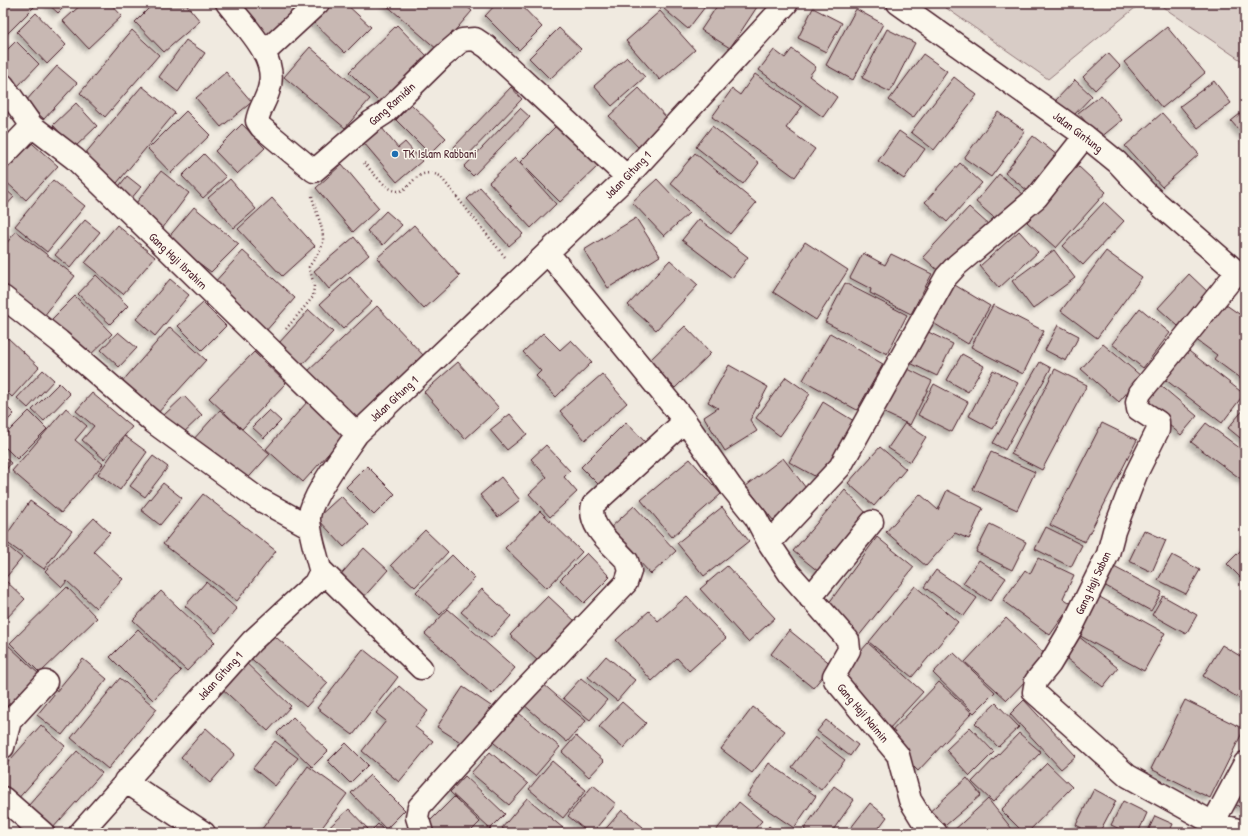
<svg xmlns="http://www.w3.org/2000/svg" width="1248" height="836" font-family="'Patrick Hand',sans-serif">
	<defs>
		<filter id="shadow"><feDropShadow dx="-3.5" dy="3.5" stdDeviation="2" flood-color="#0004"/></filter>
	</defs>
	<rect width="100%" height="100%" fill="#f0eae0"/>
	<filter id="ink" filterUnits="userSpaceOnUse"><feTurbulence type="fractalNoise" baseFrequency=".025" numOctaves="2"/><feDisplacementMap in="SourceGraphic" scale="8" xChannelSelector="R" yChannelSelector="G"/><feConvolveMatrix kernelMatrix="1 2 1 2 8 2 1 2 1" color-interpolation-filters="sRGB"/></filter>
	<g filter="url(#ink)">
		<!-- green -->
		<path fill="#d8ccc6" stroke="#917678" d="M939,3H1141L1048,79Z
			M1157,3H1245V63Z"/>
		<!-- building -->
		<path fill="#c8b8b3" stroke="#4a1f2b" filter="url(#shadow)" d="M3,3H34L36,5L3,38Z
			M47,3H68L58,13Z
			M83,3H110L122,16L88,48L63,21Z
			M154,3H185L200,21L164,52L135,22Z
			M243,3H311L268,44L236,10Z
			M327,3H345L371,27L345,53L311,20Z
			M384,3H463L472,11L438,50Z
			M497,3H519L542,27L519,50L485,16Z
			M669,3H708L688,29L664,9Z
			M719,3H751L757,7L730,48L701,30Z
			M813,8L842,23L826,52L798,38Z
			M856,9L883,24L853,80L826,65Z
			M660,11L695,50L660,80L626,41Z
			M36,13L66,45L47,64L17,32Z
			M397,25L430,59L383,106L349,72Z
			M1167,27L1205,73L1162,108L1124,62Z
			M559,28L581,49L550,79L529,58Z
			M887,29L915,43L890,92L862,78Z
			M132,30L159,55L105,117L80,93Z
			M186,40L205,53L178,92L159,77Z
			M16,41L39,64L18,86L3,71V54Z
			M310,47L370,99L345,128L284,77Z
			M792,49L816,67L809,76L837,97L823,117L759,70L774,50L785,58Z
			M1108,53L1120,66L1095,90L1083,77Z
			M923,54L947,71L913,118L889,100Z
			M627,57L645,77L612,106L594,86Z
			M57,66L77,83L44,119L25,102Z
			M226,72L252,102L221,127L196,98Z
			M755,74L802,107L786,128L815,149L795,177L712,117L732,89L740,95Z
			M954,77L977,95L934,150L911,132Z
			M1075,80L1092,96L1072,117L1055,101Z
			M1214,81L1231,103L1198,128L1180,106Z
			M142,86L175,113L117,183L84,155Z
			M511,87L522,99L465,158L454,147Z
			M639,88L668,119L638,147L609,116Z
			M1101,95L1122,120L1100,138L1078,113Z
			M76,103L97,126L74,148L53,125Z
			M411,104L446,138L430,154L396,120Z
			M520,108L530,117L473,176L464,167Z
			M1245,110V137L1231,121Z
			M186,111L210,135L171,173L148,149Z
			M998,112L1025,131L991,177L964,158Z
			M1162,113L1199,154L1162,187L1125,146Z
			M242,124L265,148L237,174L215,151Z
			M557,125L598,166L560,202L520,162Z
			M712,126L759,163L743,184L696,147Z
			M382,128L398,148L405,142L422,161L397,182L364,143Z
			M899,131L925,149L904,179L878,161Z
			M1033,136L1057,155L1028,191L1005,173Z
			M25,137L58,166L26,200L3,179V162Z
			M695,153L756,203L730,234L670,183Z
			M204,154L226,177L203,198L182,176Z
			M515,158L556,204L531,228L489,182Z
			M960,163L982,183L947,222L925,202Z
			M342,164L379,208L353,232L316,188Z
			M1078,166L1106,192L1056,248L1027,222Z
			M161,171L189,193L162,229L133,207Z
			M999,174L1023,194L999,222L976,202Z
			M127,176L141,187L130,200L117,189Z
			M230,179L256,209L234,228L208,198Z
			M657,179L689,213L664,236L632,202Z
			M53,180L85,206L47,252L15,226Z
			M3,187L14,197L3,209Z
			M480,187L523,234L509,246L467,199Z
			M272,198L315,246L282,276L238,229Z
			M1104,202L1124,221L1083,265L1063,246Z
			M194,207L239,244L211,272L167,239Z
			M969,207L989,225L943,275L923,257Z
			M386,211L402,225L383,245L367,231Z
			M636,218L660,256L608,288L584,250Z
			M699,219L748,257L732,278L682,240Z
			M85,220L100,232L70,268L55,255Z
			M117,225L155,257L123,294L85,263Z
			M414,225L460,276L424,309L377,258Z
			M16,231L75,276L44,316L3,285V248Z
			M1019,231L1038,252L999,288L980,266Z
			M354,237L369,255L329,289L314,271Z
			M805,242L848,270L816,320L773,292Z
			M1054,250L1075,278L1033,309L1012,281Z
			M243,251L295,298L265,332L212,285Z
			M1106,251L1142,277L1097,338L1061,311Z
			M863,253L885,265L891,254L932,274L911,314L870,293L871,289L850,278Z
			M670,260L698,285L656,330L628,305Z
			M1189,274L1209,293L1178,326L1158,308Z
			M96,275L128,306L110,324L78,294Z
			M350,277L372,302L343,329L320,304Z
			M170,279L189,295L155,336L136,319Z
			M948,281L990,306L968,344L925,318Z
			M845,283L907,315L887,354L825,322Z
			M75,296L112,334L85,360L49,322Z
			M1219,300L1245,318V382L1214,359L1217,355L1191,336Z
			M203,303L226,326L202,350L178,326Z
			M993,305L1044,331L1023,374L971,347Z
			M377,306L425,357L354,423L306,373Z
			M1140,308L1170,333L1143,368L1112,344Z
			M309,310L333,332L301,366L278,344Z
			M1058,325L1079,336L1066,361L1045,350Z
			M685,326L711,353L675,388L649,361Z
			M170,327L206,360L156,415L120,384Z
			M918,327L953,344L937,376L902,359Z
			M118,332L137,348L119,367L101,350Z
			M543,333L560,350L571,340L592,362L556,397L536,376L541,371L523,352Z
			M830,333L883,364L857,410L803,380Z
			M8,338L39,367L12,397L3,388V343Z
			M1103,344L1141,376L1119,402L1081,369Z
			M1185,348L1244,394L1222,423L1162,377Z
			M254,352L286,383L242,429L209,398Z
			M962,354L984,366L968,392L947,380Z
			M458,362L499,408L465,439L424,392Z
			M1040,362L1051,368L1005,450L993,443Z
			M898,364L932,381L910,425L876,409Z
			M729,365L768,387L750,420L757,431L725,451L704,417L718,408L708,402Z
			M1055,369L1087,385L1042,470L1011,454Z
			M43,370L54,380L28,408L17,398Z
			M993,370L1018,383L993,429L969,416Z
			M602,374L627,403L585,440L560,411Z
			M786,377L810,394L780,436L756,418Z
			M59,383L70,394L44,421L32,410Z
			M934,384L968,402L952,432L918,415Z
			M1159,384L1197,416L1181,435L1143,403Z
			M92,393L132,427L104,459L82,440L94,426L76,411Z
			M184,396L202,415L181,435L163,416Z
			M307,402L345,435L303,482L266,449Z
			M823,402L854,421L820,479L789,462Z
			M3,403L14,414L3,425Z
			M66,408L87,426L75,440L103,464L61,513L12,471Z
			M1245,408V442L1228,428Z
			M220,410L270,454L242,485L192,441Z
			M269,410L281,421L264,438L252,427Z
			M29,411L47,429L17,459L3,445V437Z
			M510,414L527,434L507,450L490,430Z
			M626,422L646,443L601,487L581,467Z
			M905,423L926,437L910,462L888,448Z
			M1102,423L1137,440L1085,542L1050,525Z
			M1206,423L1245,452V482L1191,442Z
			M125,436L147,452L120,490L98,474Z
			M546,445L570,471L564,477L577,492L550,517L529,494L547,477L531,459Z
			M880,447L906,469L874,506L848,483Z
			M991,452L1035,472L1017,510L973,489Z
			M3,456L11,463L3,474Z
			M153,456L168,467L145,497L130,486Z
			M783,458L809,492L773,520L746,486Z
			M690,459L721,494L672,537L641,500Z
			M367,466L395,494L374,515L346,487Z
			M501,477L520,500L498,517L480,495Z
			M163,483L182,498L160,525L141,510Z
			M845,490L868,515L819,572L793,551Z
			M947,490L983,508L969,539L955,533L926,566L886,532L920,494L938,510Z
			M203,494L276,551L237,601L163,544Z
			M341,496L368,525L344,547L317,518Z
			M30,501L72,531L44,569L3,540Z
			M634,506L676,551L651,574L609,529Z
			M722,507L749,541L704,576L677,543Z
			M540,511L582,552L547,588L505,548Z
			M94,518L110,533L93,551L123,579L96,608L67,581L62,587L45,571Z
			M990,524L1026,542L1012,570L976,552Z
			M1046,527L1082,545L1071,567L1035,549Z
			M425,530L448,552L415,587L391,565Z
			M1144,530L1166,540L1152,572L1129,561Z
			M877,537L914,567L858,637L826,607Z
			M3,542L22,558L3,581Z
			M1245,546V582L1227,564Z
			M364,548L388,570L361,600L337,579Z
			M587,553L610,577L584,603L560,580Z
			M452,555L475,578L440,615L416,592Z
			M1172,555L1200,570L1186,594L1158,580Z
			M1038,558L1074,575L1063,598L1072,604L1050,635L1003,601L1025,570L1030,574Z
			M979,560L1006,578L990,601L963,583Z
			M727,566L775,618L748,642L700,589Z
			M1114,567L1162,592L1151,611L1104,585Z
			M936,570L977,598L964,616L924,587Z
			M6,581L25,599L3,622V583Z
			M206,582L237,609L216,633L185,606Z
			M915,586L958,622L912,677L869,642Z
			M67,587L97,618L40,673L10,643Z
			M482,589L511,616L491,638L461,612Z
			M161,591L215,642L187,671L133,620Z
			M1096,595L1165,633L1144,671L1075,633Z
			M548,596L576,622L538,661L510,635Z
			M687,596L726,638L689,671L677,658L652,681L616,640L649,611L658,621Z
			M1163,596L1197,615L1186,634L1152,615Z
			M448,609L515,668L492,694L425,634Z
			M1006,618L1048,657L1007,700L965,662Z
			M138,629L181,671L153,700L110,657Z
			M268,630L328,683L306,707L246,654Z
			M789,630L832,665L813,688L771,654Z
			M1078,636L1118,668L1103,687L1062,655Z
			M868,643L923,692L888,730L836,679Z
			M7,644L42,677L8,711L3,706V648Z
			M1222,645L1245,659V702L1203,676Z
			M363,649L398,677L353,735L317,708Z
			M953,652L995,692L974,713L933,673Z
			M606,656L635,680L617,701L588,677Z
			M241,658L291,706L268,731L217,684Z
			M83,659L107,679L62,735L37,715Z
			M120,678L157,709L108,769L71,738Z
			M581,678L607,700L590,720L563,698Z
			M939,682L972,713L918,771L885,738Z
			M542,683L586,721L567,742L523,704Z
			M399,686L428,711L415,727L433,741L399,782L362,751L386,721L376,713Z
			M463,687L491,706L465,745L437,727Z
			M1024,700L1076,756L1061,769L1010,714Z
			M1185,700L1244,729L1210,798L1151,769Z
			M622,702L646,723L623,748L599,727Z
			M996,703L1019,727L998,747L975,723Z
			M753,707L785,731L752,773L721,749Z
			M514,709L560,747L535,776L489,739Z
			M293,717L328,751L312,767L277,733Z
			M826,720L858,745L850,756L817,731Z
			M41,725L65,746L15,802L3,792V768Z
			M970,727L994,752L970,776L946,750Z
			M206,728L235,754L210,783L181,757Z
			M1019,733L1041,752L993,802L972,782Z
			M576,736L604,761L589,777L562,752Z
			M815,737L845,760L821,790L792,767Z
			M275,741L298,758L275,786L253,768Z
			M346,743L368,765L350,783L328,761Z
			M77,751L102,773L52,829L28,806Z
			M490,752L528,784L509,805L471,773Z
			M552,761L586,790L563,818L529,789Z
			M769,763L816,796L794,828L747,796Z
			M1047,763L1072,787L1027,833H1024L1001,810Z
			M308,766L347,794L318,833H259Z
			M370,775L405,810L386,829L351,793Z
			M465,776L505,814L490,829L450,792Z
			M967,778L981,795L939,831L926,815Z
			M1245,781V810L1233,803Z
			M593,785L616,804L592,833H589L568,816Z
			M834,786L854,800L831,833H810L804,829Z
			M1094,789L1116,801L1099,833H1091L1076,825Z
			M454,797L480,822L469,833H432L425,826Z
			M527,798L569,833H509L502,828Z
			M988,799L1012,829L1007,833H951Z
			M1123,801L1147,813L1138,833H1128L1111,825Z
			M739,802L762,821L751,833H714Z
			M870,803L887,817L875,833H847Z
			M349,809L368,829L364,833H323Z
			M622,810L643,827L638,833H602Z
			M1155,816L1173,824L1169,833H1147Z
			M378,824L386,833H369Z
			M769,826L777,833H763Z"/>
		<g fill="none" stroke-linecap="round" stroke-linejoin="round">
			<defs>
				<path id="street" d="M227,3C245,27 279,57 269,89C266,101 259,109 257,121L261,127L314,171L371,122L385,113L442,57L462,40L475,39L487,47L627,177
					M898,3L1085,136L1117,162L1147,194L1237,272L1245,276
					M264,53L318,3
					M3,85L32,126L75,159L357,434
					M3,156L32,126
					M548,253L685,421L731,487L756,518L769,543L789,573L848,640L849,650L834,676L835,680L898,755L910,800L921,818L936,833
					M1237,272L1140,393L1137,402L1138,409L1158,422V430L1136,474L1114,531L1108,554L1072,627L1050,664L1036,681L1034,692L1128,776L1213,823L1245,832
					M3,297L59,341L153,422L257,498L310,527
					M769,543L840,467L946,277L957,265L1037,197L1085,136
					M320,569L421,668
					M810,598L872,522
					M3,747L10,721L46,682
					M125,781L204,833
					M3,798L43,833
					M1213,823L1245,763
					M80,833L252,641L315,583L320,573V569C316,553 310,536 309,520C308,500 345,452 357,434L627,177L787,3
					M422,833L417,817L419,807L516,699L626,583L630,571L627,561C614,546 587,527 593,505L685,421"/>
			</defs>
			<!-- street casing -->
			<use href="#street" stroke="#4a1f2b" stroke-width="25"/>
			<!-- path -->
			<path stroke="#4a1f2b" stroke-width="2.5" stroke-dasharray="1 3" stroke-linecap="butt" d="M364,163C371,170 382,185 391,189C411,200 411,163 440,176L505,257
				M286,329L313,297L314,285L309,267C313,260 322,250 323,242C324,227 315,211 312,196"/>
			<!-- street -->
			<use href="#street" stroke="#fbf7ec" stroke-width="22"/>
		</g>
	</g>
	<!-- markers -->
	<circle fill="#1f6fb2" stroke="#fbf7ec" stroke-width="1.5" cx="395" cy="154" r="4"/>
	<g text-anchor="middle" stroke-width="3" stroke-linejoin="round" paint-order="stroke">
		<!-- street labels -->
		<g font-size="12" fill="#4a1f2b" stroke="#fbf7ec">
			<text transform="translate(392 104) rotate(-42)" y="4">Gang Ramidin</text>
			<text transform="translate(1078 132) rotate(37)" y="4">Jalan Gintung</text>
			<text transform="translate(628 175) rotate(-46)" y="4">Jalan Gitung 1</text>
			<text transform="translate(178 261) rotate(44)" y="4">Gang Haji Ibrahim</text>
			<text transform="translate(394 399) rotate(-43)" y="4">Jalan Gitung 1</text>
			<text transform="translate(1093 583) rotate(-65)" y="4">Gang Haji Saban</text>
			<text transform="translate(220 676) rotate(-48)" y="4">Jalan Gitung 1</text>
			<text transform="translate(863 713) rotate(50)" y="4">Gang Haji Naimin</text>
		</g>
		<!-- poi labels -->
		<g font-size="12" fill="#4a1f2b" stroke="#fbf7ec" text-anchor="start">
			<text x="403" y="158">TK Islam Rabbani</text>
		</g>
	</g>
	<!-- margin -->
	<rect width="1248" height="836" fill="none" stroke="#fbf7ec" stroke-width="16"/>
	<rect x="8" y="8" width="1232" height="820" fill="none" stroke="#4a1f2b" stroke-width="1.5" filter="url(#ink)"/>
</svg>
